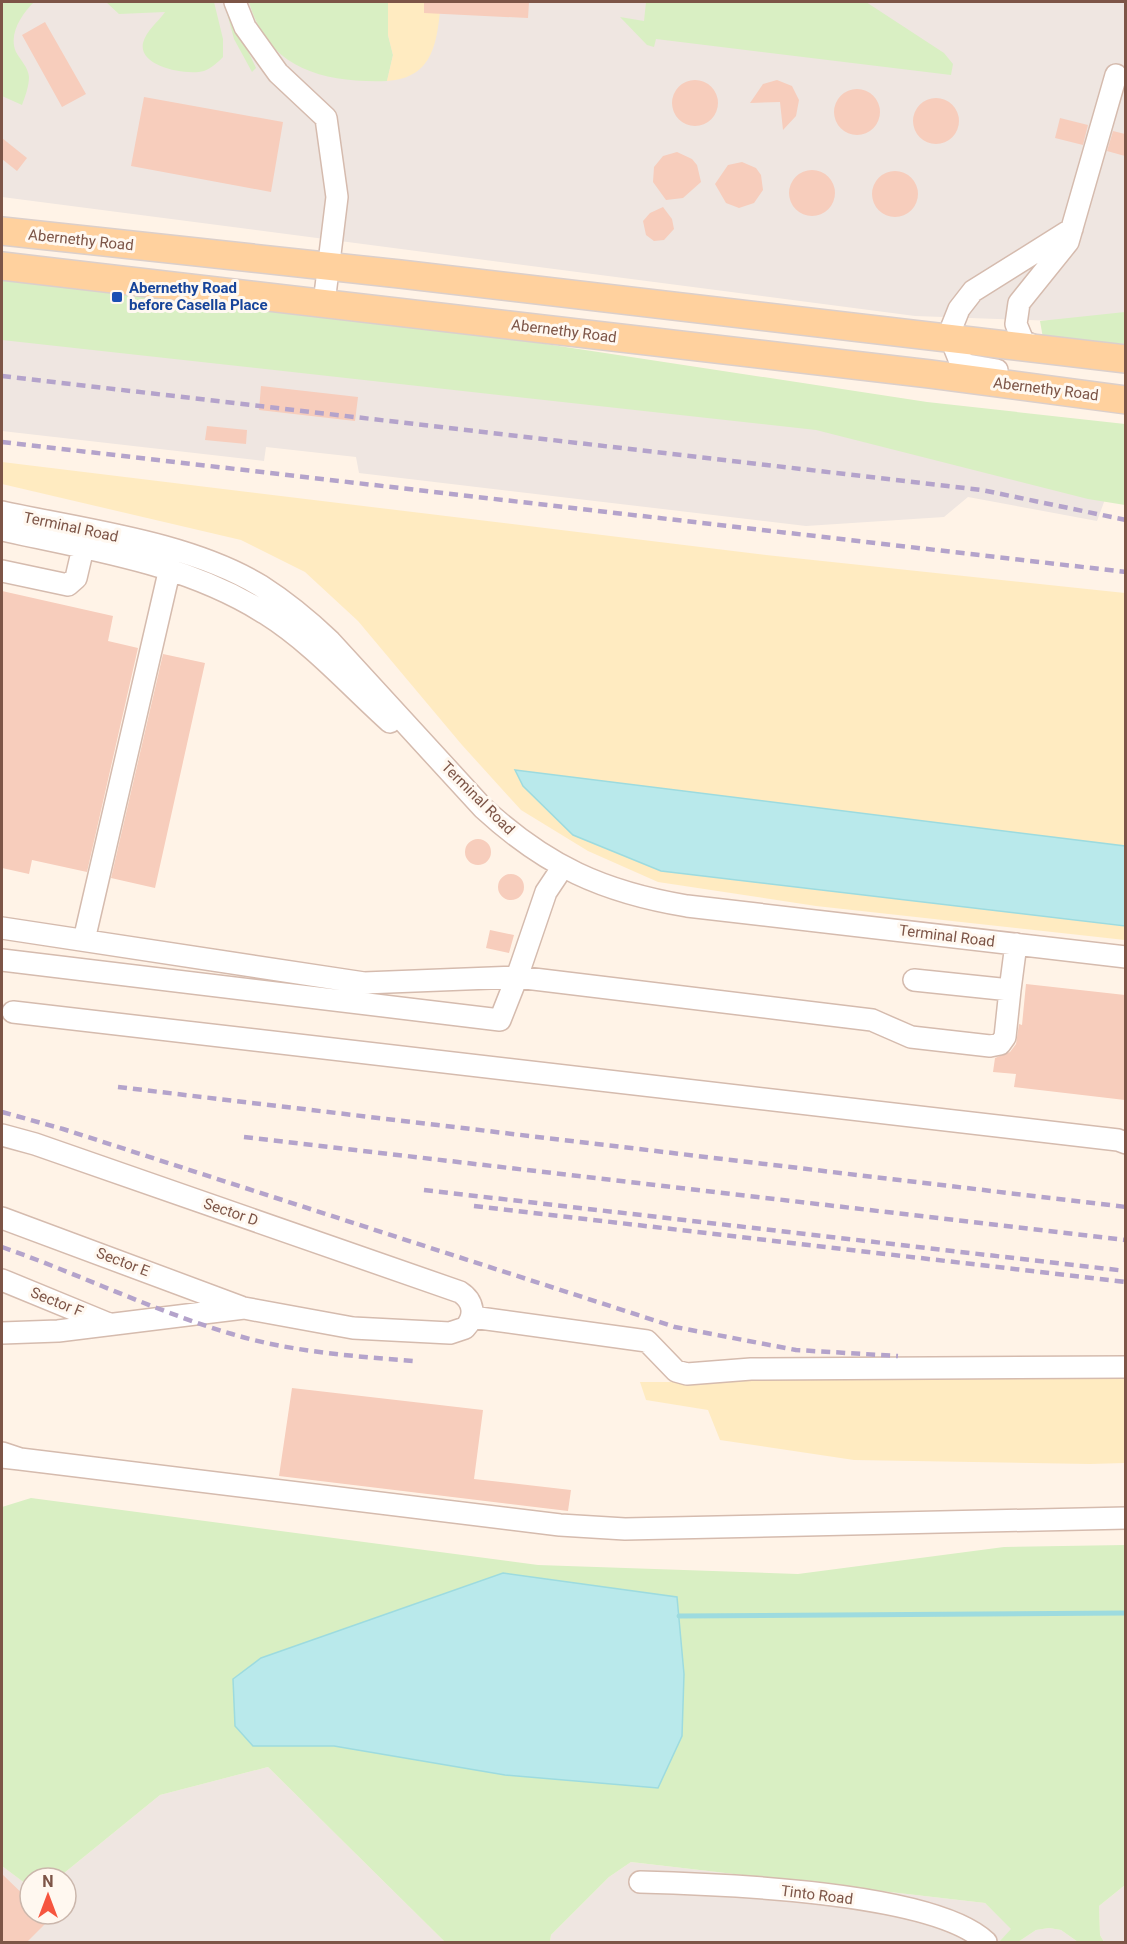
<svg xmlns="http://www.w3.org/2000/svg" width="1127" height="1944" font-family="Roboto,sans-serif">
	<rect width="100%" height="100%" fill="#fff3e7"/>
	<!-- industrial -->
	<path fill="#efe6e1" d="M2,2H1125V313L1056,321L915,316L2,197Z
		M2,296L1126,443L1097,521L968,497L944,517L806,526L359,473L356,457L266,447L264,461L2,431Z
		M268,1767L445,1942H2V1866L30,1887V1914H66V1878H58L160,1795Z
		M631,1862L985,1903L1012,1929L999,1942H550L551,1935L609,1877Z
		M1125,1885V1942H1104L1100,1935L1099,1906Z
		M1049,1928L1061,1930L1078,1942H1018L1036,1930Z"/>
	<!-- green -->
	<path fill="#d9efc3" d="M2,2H34C22,14 8,34 16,52C21,61 28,67 29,77C29,86 25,97 22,105L2,96Z
		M106,2H214L223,39V57C218,62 212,68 204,71C187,76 138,67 143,43C146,31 158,22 165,12L119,14Z
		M224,2H229L237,28L256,68L252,72L234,39Z
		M249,2H388V35L393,55L387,81C323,83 268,69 249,2Z
		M646,2H866L944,53L953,64L951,75L656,39L654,47L647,45L620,17L644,21Z
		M2,280L507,338L927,402L1125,424V505L1088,499L816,430L2,340Z
		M1125,312V344L1043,338L1040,321Z
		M31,1498L538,1565L798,1574L1004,1547L1125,1545V1885L1099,1906L1100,1935L1104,1942H1078L1061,1930L1049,1928L1036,1930L1018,1942H999L1011,1929L985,1903L631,1862L609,1877L551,1935L550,1942H445L268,1767L160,1795L58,1878H30V1887L2,1866V1507Z"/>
	<!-- sand -->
	<path fill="#ffebc1" d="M388,2H441C437,40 435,78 387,81L393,55L388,35Z
		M2,462L766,555L1125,593V940L816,906L658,882L588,851L521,810L462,745L358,621L305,572L241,540L2,484Z
		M1125,1374V1463L1090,1464L854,1460L720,1440L708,1410L646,1400L640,1382H689L741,1377Z"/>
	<!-- water -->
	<path fill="#b9e9eb" stroke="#9ddbdf" stroke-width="1.5" d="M515,770L1125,846V926L661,871L573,835L523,786Z
		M503,1573L677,1597L684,1674L682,1736L658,1788L505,1775L334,1746H253L235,1726L233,1679L261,1658Z"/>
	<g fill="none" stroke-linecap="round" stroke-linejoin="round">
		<!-- stream -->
		<path stroke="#9ddbdf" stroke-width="5" d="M679,1616L1126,1613"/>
	</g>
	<!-- building -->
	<path fill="#f7cdbc" d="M424,2H529L528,18L424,13Z
		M45,22L86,94L62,107L22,35Z
		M777,80L792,86L799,100L796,116L783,130L780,102L750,103L763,84Z
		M672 103a23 23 0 1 1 46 0a23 23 0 1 1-46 0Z
		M834 112a23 23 0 1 1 46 0a23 23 0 1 1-46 0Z
		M144,97L283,122L271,192L131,166Z
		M913 121a23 23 0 1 1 46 0a23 23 0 1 1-46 0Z
		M1060,118L1088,125L1083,145L1055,138Z
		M1113,131L1125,134V156L1107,151Z
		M2,138L27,158L17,171L2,159Z
		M677,152L692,159L697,165L701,182L683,198L666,200L653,182L654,167L663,156Z
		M742,162L756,168L761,175L763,190L754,203L739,208L726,203L715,184L728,165Z
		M789 193a23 23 0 1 1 46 0a23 23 0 1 1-46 0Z
		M872 194a23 23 0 1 1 46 0a23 23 0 1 1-46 0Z
		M663,207L672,219L674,229L664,240L654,241L646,235L643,221L650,213Z
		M261,386L358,397L355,421L259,410Z
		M207,426L247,430L246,444L205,440Z
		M2,591L113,616L108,641L138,648L87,872L32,860L29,874L2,868Z
		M163,654L205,663L155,888L111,878Z
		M465 852a13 13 0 1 1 26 0a13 13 0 1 1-26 0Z
		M498 887a13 13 0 1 1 26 0a13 13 0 1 1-26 0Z
		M490,930L514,935L509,953L486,948Z
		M1026,984L1125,995V1100L1014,1087L1016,1074L993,1072L995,1058L1010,1052L1016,1044L1019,1024L1022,1025Z
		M292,1388L483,1410L474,1479L571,1490L568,1511L279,1476Z
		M2,1874L30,1901V1914H55L27,1942H2Z"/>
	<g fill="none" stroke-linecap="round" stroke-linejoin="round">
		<defs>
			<path id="minor" d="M235,2L245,27L278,73L326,118L337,197L324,303
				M1041,349L1023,341L1016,324L1019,303L1068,242L1116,75
				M997,370L967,365L959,359L951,339V329L959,309L973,291L1072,229
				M2,512C84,530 189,542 261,586C286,602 309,621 330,641L483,808C546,866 603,892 687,906L1126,957
				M2,530C92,550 186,563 266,614C312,643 350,686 390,722
				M2,571L68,585L76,578L83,548
				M2,928L364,983L517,977L546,892L562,868
				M84,940L170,568
				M2,960L500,1020L517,977L872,1020L911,1037L990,1046L1000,1044L1005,1037L1010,990
				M914,980L1010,990L1016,944
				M13,1012L1118,1140L1126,1143
				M2,1135L35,1144L460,1292C474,1301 476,1316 465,1328L450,1333L353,1328L244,1308L58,1331L2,1333
				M2,1218L241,1307
				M2,1280L109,1324
				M472,1317L647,1341L676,1371L687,1374L751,1369L1126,1367
				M2,1453L20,1459L2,1457
				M20,1459L560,1525L625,1529L1126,1518
				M640,1882C716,1884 933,1891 986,1942"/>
			<path id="major" d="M2,231L400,274L1126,359
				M2,266L930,374L1126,400"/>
		</defs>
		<!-- minor casing -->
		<use href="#minor" stroke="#d5bbae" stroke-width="24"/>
		<!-- major casing -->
		<use href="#major" stroke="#dbcfcb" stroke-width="30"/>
		<!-- minor -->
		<use href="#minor" stroke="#fff" stroke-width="21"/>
		<!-- major -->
		<use href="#major" stroke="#ffd19e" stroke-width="27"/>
		<!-- rail -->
		<path stroke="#b4a3cb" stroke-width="4.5" stroke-dasharray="9 6" stroke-linecap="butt" d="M2,376L982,490L1126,520
			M2,442L1126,572
			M118,1087L1126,1207
			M2,1112L63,1129L675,1327L796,1350L898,1356
			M244,1137L1126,1240
			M424,1190L1126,1271
			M474,1206L1126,1282
			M2,1247C79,1274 154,1311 232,1334C291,1352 353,1356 413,1361"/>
	</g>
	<!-- markers -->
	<rect fill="#1a4fb4" stroke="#fff8f0" stroke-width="2" x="111" y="291" width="12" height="12" rx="3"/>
	<g text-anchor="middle" stroke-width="6" stroke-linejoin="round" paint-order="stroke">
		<!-- street labels -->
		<g font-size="15" fill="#7d5547" stroke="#fff8f0">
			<text transform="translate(81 240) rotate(6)" y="5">Abernethy Road</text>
			<text transform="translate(564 331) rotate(7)" y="5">Abernethy Road</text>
			<text transform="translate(1046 389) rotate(7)" y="5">Abernethy Road</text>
			<text transform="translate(71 527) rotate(12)" y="5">Terminal Road</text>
			<text transform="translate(478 798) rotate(45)" y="5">Terminal Road</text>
			<text transform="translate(947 936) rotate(7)" y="5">Terminal Road</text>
			<text transform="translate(231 1212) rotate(19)" y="5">Sector D</text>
			<text transform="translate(123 1262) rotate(21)" y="5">Sector E</text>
			<text transform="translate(57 1302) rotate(22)" y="5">Sector F</text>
			<text transform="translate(817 1895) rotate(7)" y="5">Tinto Road</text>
		</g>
		<!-- transit labels -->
		<g font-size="15" font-weight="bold" fill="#164399" stroke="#fff8f0" text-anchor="start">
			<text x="129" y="293">Abernethy Road<tspan x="129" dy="17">before Casella Place</tspan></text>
		</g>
	</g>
	<!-- border -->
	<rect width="1127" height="1944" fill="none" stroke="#7d5547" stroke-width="6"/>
	<!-- north arrow -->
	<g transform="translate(48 1896)"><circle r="28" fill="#fff8f0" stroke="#cbb7ac" stroke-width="1.5"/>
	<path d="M0-4.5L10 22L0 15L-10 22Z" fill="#f6553f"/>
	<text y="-9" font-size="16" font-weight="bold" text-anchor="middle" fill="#7d5547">N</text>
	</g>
</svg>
